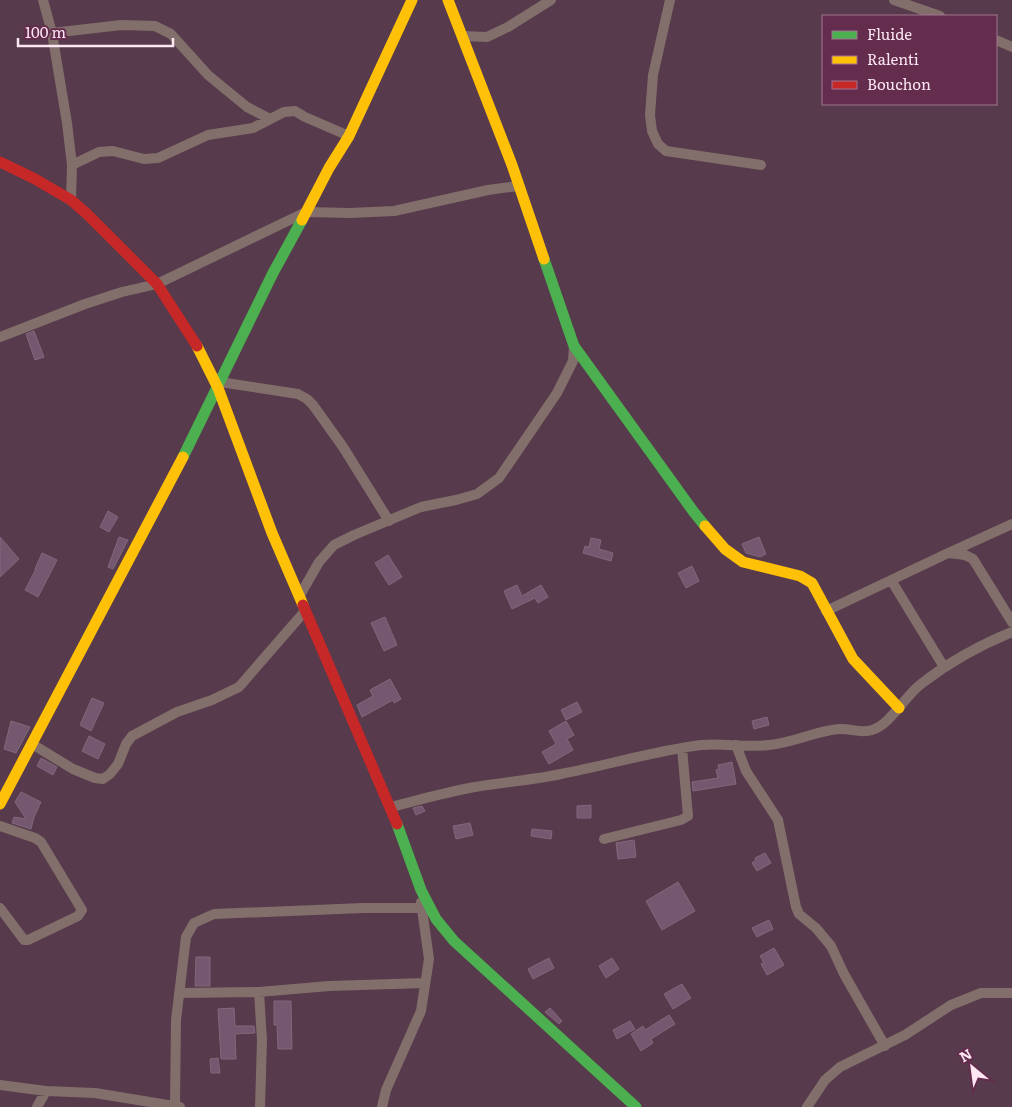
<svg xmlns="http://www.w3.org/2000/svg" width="1012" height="1107" font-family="Literata,serif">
	<rect width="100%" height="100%" fill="#573a4b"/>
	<!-- building -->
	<path fill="#755870" stroke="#7f697a" d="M34,331L44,357L35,360L26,334Z
		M108,511L118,517L109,532L100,527Z
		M0,537L19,559L0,577Z
		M119,537L128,540L113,569L108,567Z
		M759,537L766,554L760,557L746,553L742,544Z
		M591,538L601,540L599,549L613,553L611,561L583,553L585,546L589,547Z
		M42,553L57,560L38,597L25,590L36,569H35Z
		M388,555L402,577L389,585L375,563Z
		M692,566L699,581L686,588L678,573Z
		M517,585L522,596L541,585L548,597L538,603L535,598L512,609L504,591Z
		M385,617L397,645L384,651L371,623Z
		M390,679L401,699L394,703L393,700L362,717L357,705L373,696L370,690Z
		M92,698L104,703L91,731L80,725Z
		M577,702L582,712L566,720L561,710Z
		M767,717L769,725L754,729L752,721Z
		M11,721L30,727L16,753L4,749Z
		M566,721L574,735L567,739L573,750L549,764L542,752L556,744L549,731Z
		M89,736L105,744L98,759L82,751Z
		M41,758L57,767L53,775L37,766Z
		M732,762L736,784L693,791L692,782L718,778L716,770L719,769L718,765Z
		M21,792L41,802L34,817L31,829L12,823L14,817L26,819L15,802Z
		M591,805V818H577V806Z
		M422,806L425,811L416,815L413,808Z
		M470,823L473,835L456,839L453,826Z
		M532,829L552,831L551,839L531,836Z
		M634,840L636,857L618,859L616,843Z
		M765,853L771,863L757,871L752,863L756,860L755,858Z
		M678,882L695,911L662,930L646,901Z
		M769,920L773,929L757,937L752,928Z
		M774,948L784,965L767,975L761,964L764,963L760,956Z
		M196,957H210V986H195Z
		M549,958L554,968L533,979L528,969Z
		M612,958L619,969L606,978L599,966Z
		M682,984L691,998L673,1009L664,994Z
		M274,1001H291L292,1049H278L277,1025H274Z
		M234,1008L235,1026H254L255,1033L235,1034L236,1059H221L218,1009Z
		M550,1008L562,1021L559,1024L545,1012Z
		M669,1015L675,1024L651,1039L653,1043L641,1051L631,1034L643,1026L645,1030Z
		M630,1021L635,1029L617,1039L613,1030Z
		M218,1058L220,1073H211L210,1059Z"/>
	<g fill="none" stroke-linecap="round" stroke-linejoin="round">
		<!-- street -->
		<path stroke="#826f6b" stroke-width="10" d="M43,0L52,33L67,123L72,165L71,200
			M670,0L653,75L650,115L652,131L658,144L666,151L761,165
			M894,0L940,16
			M52,33L121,25L155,26L171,34L208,75L247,107L270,119
			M463,36L487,37L508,27L551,0
			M996,40L1012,47
			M72,165L99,152L113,151L144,159L158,158L208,135L253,128L284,112L295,111L305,117L349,136
			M0,337L85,304L122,292L157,284L306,212L350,213L394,211L488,190L518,186
			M220,382L298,394L307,399L313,405L343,447L389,521
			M949,553L965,555L973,559L1012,622
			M891,580L944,667
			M299,597L319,562L334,545L354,535L421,507L456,500L477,494L499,478L557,393L573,361L574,346
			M826,611L944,555L1012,524
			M32,744L73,769L95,778L103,779L110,774L118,764L126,744L132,736L177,712L212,700L239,687L305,611
			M736,745L746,771L778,820L796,907L799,914L816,928L831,946L844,974L885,1046
			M391,807C419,800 446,792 475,787C504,782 533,780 561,774C608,765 654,751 701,745C724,743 747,748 769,745C793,743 815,731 839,729C851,728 860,734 872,730C890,725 905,696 921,684C948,663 980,645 1012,632
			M0,826L35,838L41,842L82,910L78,916L28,940H24L0,908
			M604,839L681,820L688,816L682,748
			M179,993L259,992
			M0,1085L46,1091L95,1093L180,1107
			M175,1105L176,1020L186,937L194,923L214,914L363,908H421
			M37,1107L46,1091
			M260,1107L262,1040L259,992L329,986L425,983
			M382,1107L386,1090L421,1011L429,959L421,902
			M807,1107L825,1080L840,1067L905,1035L951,1005L981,993H1012"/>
		<!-- fast -->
		<path stroke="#4caf50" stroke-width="11" d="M544,259L574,346L693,511L705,526
			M183,457L273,273L302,220
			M397,824L421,890L436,919L454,941L636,1107"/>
		<!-- slow -->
		<path stroke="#ffc107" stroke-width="11" d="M448,0L512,165L544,259
			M302,220L329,168L349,136L412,0
			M197,346L218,388L272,533L303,605
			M705,526L725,549L743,562L800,576L812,583L853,659L899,708
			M0,804L183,457"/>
		<!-- jam -->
		<path stroke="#c62828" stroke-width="11" d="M0,162L35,179L71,200L86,213L157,284L197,346
			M303,605L397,824"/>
	</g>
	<!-- legend -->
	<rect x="822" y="15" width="175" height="90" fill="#642d4e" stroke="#a17790"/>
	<rect x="832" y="31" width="25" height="8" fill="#4caf50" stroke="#a17790"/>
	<text x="867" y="40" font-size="15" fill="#fce7f2">Fluide</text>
	<rect x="832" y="56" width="25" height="8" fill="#ffc107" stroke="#a17790"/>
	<text x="867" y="65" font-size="15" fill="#fce7f2">Ralenti</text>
	<rect x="832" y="81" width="25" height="8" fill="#c62828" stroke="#a17790"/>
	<text x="867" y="90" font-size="15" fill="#fce7f2">Bouchon</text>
	<!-- north arrow -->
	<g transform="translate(972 1067) rotate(331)" stroke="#642d4e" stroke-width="4" paint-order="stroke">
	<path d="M0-4L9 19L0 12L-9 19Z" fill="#fce7f2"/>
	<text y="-8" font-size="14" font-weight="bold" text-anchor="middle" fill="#fce7f2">N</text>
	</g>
	<!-- scale -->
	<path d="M18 38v8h155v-8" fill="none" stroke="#fce7f2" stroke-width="2.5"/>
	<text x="25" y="38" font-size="15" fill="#fce7f2" stroke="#642d4e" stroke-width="4" paint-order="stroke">100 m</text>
</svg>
